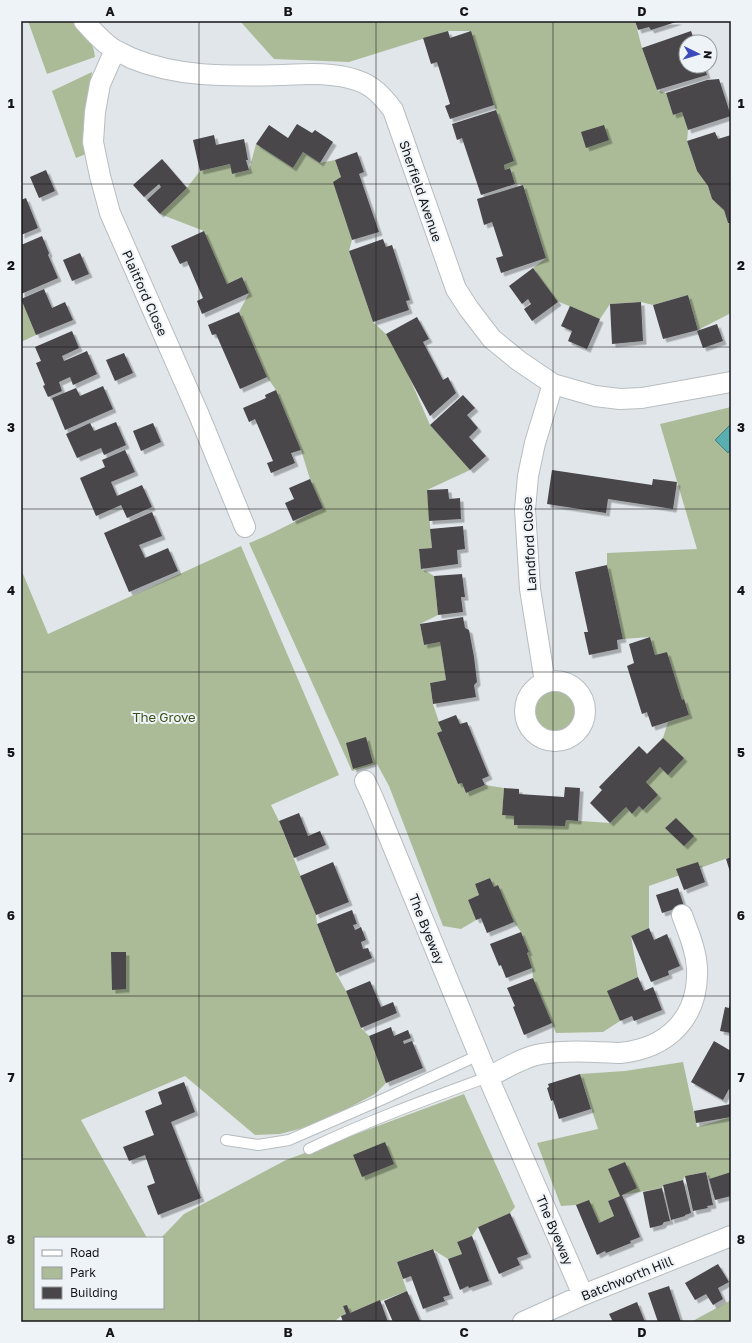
<svg xmlns="http://www.w3.org/2000/svg" width="752" height="1343" font-family="'Golos Text',sans-serif">
	<defs>
		<filter id="shadow"><feDropShadow dx="3.5" dy="3.5" stdDeviation="0" flood-color="#0004"/></filter>
	</defs>
	<rect width="100%" height="100%" fill="#e1e6ea"/>
	<!-- green -->
	<path fill="#abbb98" d="M28,21H73C83,32 94,41 95,57L47,74Z
		M240,21H635L642,48L657,90L666,93L673,115L682,112L688,130L687,141L697,171L708,186L712,199L724,210L728,223H731V313L698,330L688,295L653,305L641,302L610,304L600,319L557,301L533,268L546,258L523,185L515,184L510,168L505,170L504,165L514,161L494,105L470,31H448L349,62L274,59Z
		M92,72L86,123V154L76,158L52,91Z
		M256,144L293,168L303,152L320,163L335,160L341,177L352,240L349,251L373,322L386,334L407,372L430,425L470,470L427,490L432,548L419,549L421,568L434,576L438,615L420,624L424,645L440,642L446,680L430,683L433,704L442,731L437,733L458,784L462,783L466,793L485,785L504,788L502,815L514,816V825L565,826L566,820L610,823L626,807L632,814L639,806L644,810L658,795L646,782L660,767L684,758L663,738L668,722L689,715L684,699L682,700L667,652L655,655L650,637L623,639L607,565V553L697,549L660,424L731,407V857L649,886V928L631,936L638,977L608,991L620,1021L603,1032L556,1033L533,978L532,968L527,953L529,952L521,932L514,922L498,886L494,887L490,878L475,884L479,895L468,900L476,920L461,929L443,926L389,786L377,764L352,771L249,543C275,533 298,519 323,508L310,479L301,450L276,390L267,377L239,312L249,293L242,277L227,284L204,231L160,214L186,189L200,171L230,164L233,174L249,170Z
		M21,299L36,335L21,342Z
		M241,546L339,775L271,805L279,821L316,915L317,924L336,973L346,991L361,1028L369,1036L386,1083L375,1094L318,1124L280,1134L255,1135L185,1076L81,1120L147,1238H35V1308H163V1238H161L184,1214L286,1160L464,1094L515,1207L510,1213L478,1227L472,1236L457,1242L462,1254L448,1259L432,1249L397,1262L407,1291L350,1313L343,1306L346,1314L341,1316L334,1322H21V569L48,634Z
		M531 711a23 23 0 1 1 46 0a23 23 0 1 1-46 0Z
		M683,1062L697,1127L731,1117V1172L709,1179L705,1172L685,1176L683,1180L663,1185L662,1188L622,1195L608,1201L614,1216L599,1223L576,1205L561,1206L537,1143L598,1129L580,1074L625,1071Z
		M731,1300V1322H691Z"/>
	<!-- water -->
	<path fill="#5aadb1" stroke="#458083" d="M731,424V449L728,453L715,440Z"/>
	<!-- building -->
	<path fill="#494649" filter="url(#shadow)" d="M635,21H679L651,30L649,27L638,30Z
		M448,31L450,38L471,31L494,105L450,119L445,106L450,104L437,62L431,64L423,38Z
		M691,31L695,42H686V66H704L707,75L657,90L642,48Z
		M719,79L731,116L688,130L682,112L673,115L666,93L707,80Z
		M496,110L514,161L504,165L505,170L510,168L515,184L481,195L462,138L457,140L452,124Z
		M297,124L312,133L315,130L333,142L320,163L303,152L293,168L256,144L269,125L288,138Z
		M604,125L609,140L586,148L581,132Z
		M715,132L718,139L731,135V223H728L724,210L712,199L708,186L697,171L687,141Z
		M214,135L216,145L244,139L248,160H246L249,170L232,174L230,164L200,171L193,140Z
		M357,152L364,172L359,174L379,232L352,240L333,182L341,177L335,160Z
		M162,159L187,188L160,214L147,200L161,187L159,184L144,197L133,185Z
		M46,170L55,191L39,198L30,177Z
		M523,185L546,258L501,273L496,258L503,256L492,222L484,225L477,199Z
		M26,198L38,228L21,235V200Z
		M204,231L227,284L242,277L249,293L202,314L197,301L203,298L195,280L187,261L180,264L171,246Z
		M42,236L49,253L48,255L58,278L21,294V245Z
		M383,239L386,247L392,245L410,300L406,301L409,310L373,322L349,251Z
		M80,253L89,274L72,281L63,260Z
		M533,268L558,302L532,321L524,309L531,304L528,299L522,304L509,286Z
		M44,289L52,308L65,302L73,320L36,335L21,299Z
		M688,295L698,330L663,339L653,305Z
		M641,302L643,341L612,344L610,304Z
		M570,306L600,319L587,349L568,341L572,331L561,326Z
		M239,312L267,377L240,389L216,334L212,335L208,325Z
		M417,317L429,339L423,342L443,380L448,377L456,393L430,416L386,334Z
		M717,324L723,341L703,348L697,331Z
		M72,331L79,348L62,356L64,361L87,351L97,374L73,385L70,377L59,382L62,391L48,397L43,386L45,385L36,363L41,361L35,347Z
		M124,353L133,373L115,381L106,360Z
		M103,386L113,409L65,430L52,398L76,388L80,396Z
		M276,390L301,450L291,453L295,463L271,473L267,463L273,461L255,419L249,422L243,408L266,398L265,395Z
		M463,395L475,408L467,415L478,428L469,437L486,456L470,470L430,425Z
		M116,422L126,445L104,455L101,448L77,458L66,434L90,423L94,431Z
		M153,423L161,442L141,451L133,431Z
		M125,450L135,472L111,482L117,496L142,485L152,507L127,518L121,505L96,516L80,478L105,467L102,460Z
		M552,470L652,485L653,479L677,482L673,509L608,499L606,513L547,504Z
		M310,479L323,508L293,521L285,503L294,499L289,488Z
		M448,489L449,499L460,498L461,519L429,521L427,490Z
		M152,512L162,536L139,545L145,558L168,548L178,571L129,592L104,533Z
		M463,526L465,549L457,550L458,564L421,569L419,549L432,548L430,529Z
		M607,565L623,639L617,640L618,649L589,655L584,632H588L575,572Z
		M462,574L465,597H461L463,612L438,615L434,576Z
		M463,617L465,628L469,630L474,657L477,682L474,685L476,697L433,704L430,683L446,680L440,642L424,645L420,624Z
		M650,637L655,655L667,652L682,700L684,699L689,715L652,727L647,712L642,714L627,666L634,663L629,644Z
		M456,715L460,724L467,722L489,776L482,779L485,785L466,793L462,783L458,784L437,733L442,731L438,722Z
		M366,737L373,763L353,769L346,743Z
		M663,738L684,758L668,775L660,767L646,782L658,795L643,810L639,806L632,814L626,807L610,823L590,803L602,790L599,787L639,746L647,754Z
		M565,787L580,788L578,821L566,820L565,826L514,825V816L502,815L504,788L519,789V794L564,797Z
		M299,813L308,836L320,831L326,845L294,858L279,821Z
		M676,818L694,836L684,846L665,828Z
		M731,857V875L726,859Z
		M333,862L349,902L316,915L300,876Z
		M698,862L705,882L684,890L676,869Z
		M490,878L494,887L498,885L514,922L487,933L481,918L476,920L468,900L479,895L475,884Z
		M678,888L684,906L662,913L656,895Z
		M352,910L357,924L353,925L355,930L361,927L366,940L361,942L363,949L368,948L372,958L336,973L317,924Z
		M649,928L654,940L667,934L680,966L668,971L669,975L651,982L631,936Z
		M521,932L529,952L527,953L532,968L506,978L501,965L499,966L490,944Z
		M111,952H126V989L112,990Z
		M638,977L644,991L653,987L662,1010L634,1021L632,1016L620,1021L607,991Z
		M533,978L552,1023L524,1035L513,1007L515,1006L507,988Z
		M370,981L381,1007L393,1002L397,1013L361,1028L346,991Z
		M730,1003L731,1004V1033L720,1031L725,1007L729,1008Z
		M391,1027L394,1036L408,1030L411,1038L403,1041L404,1044L412,1041L423,1068L386,1083L369,1036Z
		M714,1041L731,1051V1090L729,1089L723,1100L691,1082Z
		M580,1074L591,1109L559,1119L553,1100L551,1101L547,1088L549,1087L548,1084Z
		M184,1082L195,1112L171,1122L201,1198L158,1215L147,1186L155,1183L145,1155L129,1161L123,1147L154,1135L145,1111L162,1104L158,1092Z
		M731,1104V1117L696,1123L694,1111Z
		M385,1142L394,1164L362,1177L353,1155Z
		M625,1162L637,1188L622,1195L640,1237L630,1241L631,1243L606,1253L605,1251L597,1255L576,1205L589,1200L599,1223L614,1216L608,1201L620,1196L608,1169Z
		M706,1172L713,1205L707,1206L708,1208L693,1211L685,1176Z
		M731,1172V1196L715,1200L709,1179Z
		M683,1180L691,1213L685,1215V1216L671,1220L663,1185Z
		M662,1188L670,1221L664,1222L662,1225L650,1228L643,1192Z
		M510,1213L528,1254L517,1258L520,1265L499,1274L478,1227Z
		M472,1236L489,1281L469,1288L468,1286L460,1290L448,1259L462,1254L457,1242Z
		M433,1249L450,1295L443,1297L445,1301L423,1309L411,1276L403,1279L397,1262Z
		M718,1264L729,1282L718,1288L723,1299L713,1305L706,1294L695,1300L685,1283Z
		M669,1286L681,1322H658L648,1293Z
		M407,1291L420,1321L393,1322L384,1301Z
		M380,1300L388,1322H343L341,1316L346,1314L343,1306L347,1305L350,1313Z
		M637,1302L645,1322H613L609,1314Z"/>
	<g fill="none" stroke-linecap="round" stroke-linejoin="round">
		<defs>
			<path id="service" d="M226,1140L258,1145L289,1140L381,1100L479,1055
				M309,1149C367,1121 428,1099 488,1077"/>
			<path id="minor" d="M84,21C93,31 103,43 115,50C120,53 126,55 131,58C179,78 230,76 281,75C306,74 332,72 356,80C373,85 383,97 393,110L456,289L469,309L492,339L519,361L553,384L595,396L620,399L642,398L731,382
				M115,50L100,84L95,112L93,142L100,176L110,213L199,415L245,527
				M525 711a30 30 0 1 1 60 0a30 30 0 1 1-60 0Z
				M545,682L530,589L525,509L528,476L535,443L553,384
				M365,781L373,798L488,1077L583,1295
				M488,1077C505,1069 523,1057 541,1054C560,1051 577,1051 596,1052C604,1052 613,1053 620,1053C669,1048 699,1017 697,968C696,949 688,932 682,915
				M523,1322L583,1295L731,1236"/>
		</defs>
		<!-- service casing -->
		<use href="#service" stroke="#b8bdc0" stroke-width="12"/>
		<!-- minor casing -->
		<use href="#minor" stroke="#b8bdc0" stroke-width="22"/>
		<!-- service -->
		<use href="#service" stroke="#fff" stroke-width="10"/>
		<!-- minor -->
		<use href="#minor" stroke="#fff" stroke-width="20"/>
	</g>
	<!-- grid -->
	<path fill="none" stroke="#151618" stroke-width="1" stroke-opacity="0.55" d="M199,21V1322M376,21V1322M553,21V1322M21,184H731M21,347H731M21,509H731M21,672H731M21,834H731M21,996H731M21,1159H731"/>
	<g text-anchor="middle" stroke-width="4" stroke-linejoin="round" paint-order="stroke">
		<!-- street labels -->
		<g font-size="13" fill="#151618" stroke="#eef3f7">
			<text transform="translate(421 191) rotate(71)" y="5">Sherfield Avenue</text>
			<text transform="translate(145 293) rotate(66)" y="5">Plaitford Close</text>
			<text transform="translate(529 544) rotate(-93)" y="5">Landford Close</text>
			<text transform="translate(427 929) rotate(68)" y="5">The Byeway</text>
			<text transform="translate(555 1230) rotate(67)" y="5">The Byeway</text>
			<text transform="translate(627 1278) rotate(-22)" y="5">Batchworth Hill</text>
		</g>
		<!-- park labels -->
		<g font-size="13" fill="#3a5015" stroke="#eef3f7">
			<text x="164" y="722">The Grove</text>
		</g>
	</g>
	<!-- border -->
	<rect width="752" height="1343" fill="none" stroke="#eef3f7" stroke-width="44"/>
	<!-- legend -->
	<rect x="34" y="1237" width="130" height="72" fill="#eef3f7" stroke="#979b9e"/>
	<rect x="42" y="1250" width="20" height="6" fill="#ffffff" stroke="#979b9e"/>
	<text x="70" y="1257" font-size="12" fill="#151618">Road</text>
	<rect x="42" y="1267" width="20" height="12" fill="#abbb98" stroke="#979b9e"/>
	<text x="70" y="1277" font-size="12" fill="#151618">Park</text>
	<rect x="42" y="1287" width="20" height="12" fill="#494649" stroke="#979b9e"/>
	<text x="70" y="1297" font-size="12" fill="#151618">Building</text>
	<!-- north arrow -->
	<g transform="translate(698 54) rotate(95)"><circle r="19" fill="#eef3f7" stroke="#979b9e"/>
	<path d="M0-3L7 15L0 10L-7 15Z" fill="#3c49bc"/>
	<text y="-6" font-size="11" font-weight="bold" text-anchor="middle" fill="#151618">N</text>
	</g>
	<rect x="22" y="22" width="708" height="1299" fill="none" stroke="#151618" stroke-width="1.5"/>
	<g font-size="13" text-anchor="middle" font-weight="bold" fill="#151618">
		<text x="110" y="16">A</text>
		<text x="288" y="16">B</text>
		<text x="464" y="16">C</text>
		<text x="642" y="16">D</text>
		<text x="11" y="108">1</text>
		<text x="741" y="108">1</text>
		<text x="11" y="270">2</text>
		<text x="741" y="270">2</text>
		<text x="11" y="432">3</text>
		<text x="741" y="432">3</text>
		<text x="11" y="595">4</text>
		<text x="741" y="595">4</text>
		<text x="11" y="757">5</text>
		<text x="741" y="757">5</text>
		<text x="11" y="920">6</text>
		<text x="741" y="920">6</text>
		<text x="11" y="1082">7</text>
		<text x="741" y="1082">7</text>
		<text x="11" y="1244">8</text>
		<text x="741" y="1244">8</text>
		<text x="110" y="1337">A</text>
		<text x="288" y="1337">B</text>
		<text x="464" y="1337">C</text>
		<text x="642" y="1337">D</text>
	</g>
</svg>
